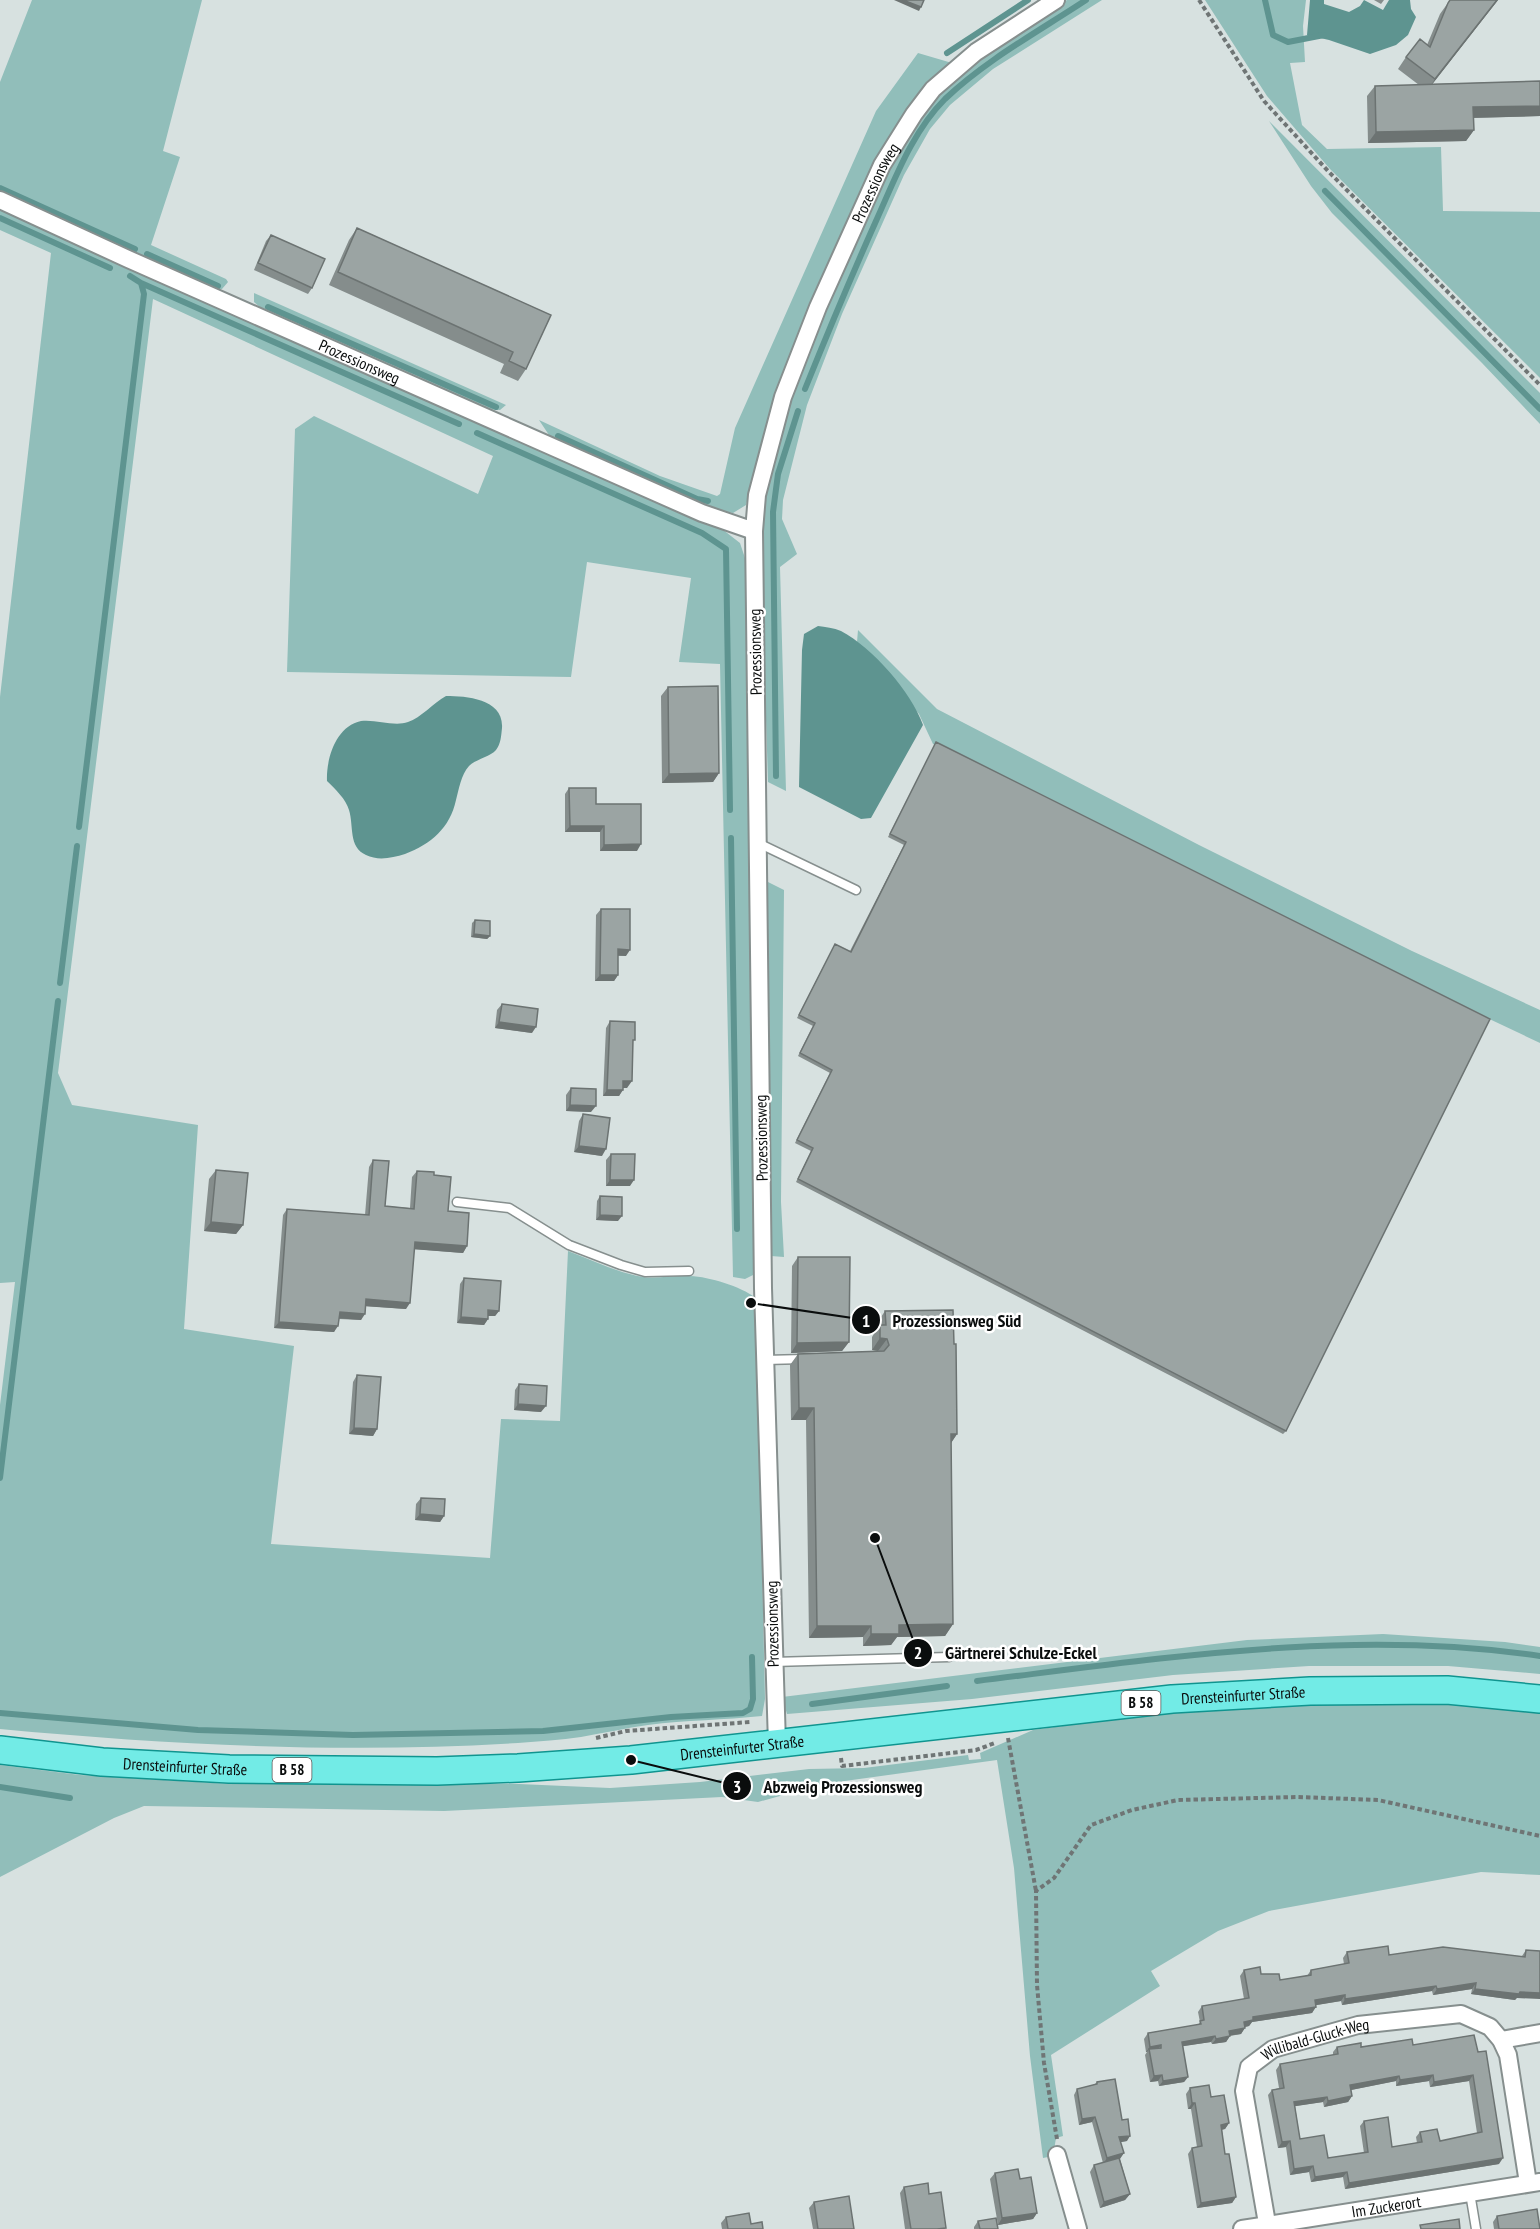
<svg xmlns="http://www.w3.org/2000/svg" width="1540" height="2229" font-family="'PT Sans Narrow',sans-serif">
	<rect width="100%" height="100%" fill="#d7e1e0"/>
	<!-- green -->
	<path fill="#91beba" d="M32,0H202L163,151L180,157L151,245L226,279L228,282L222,289L215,290L0,195V82Z
		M1067,0H1102L993,69L950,105L930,129L904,175L842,314L807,405L783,500L782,519L797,554L780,567L786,791L768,782L761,562L763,509L789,402L824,310L888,168L937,95L981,57Z
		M1205,0H1306L1303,26L1305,62L1290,63L1302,125L1327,149L1441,147L1443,211L1540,212V378L1330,169L1267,96Z
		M918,53L952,63L928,85L777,395L746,505L733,513L703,508L558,442L549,435L539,420L660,476L717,496L720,494L735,428L876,111Z
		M1269,121L1540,393V424L1482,363L1332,213L1311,186Z
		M0,206L722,529L740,543L746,561L757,1273L745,1279L733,1277L720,664L679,662L691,578L587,562L571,677L287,672L295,429L314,416L478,494L493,456L153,299L58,1073L72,1105L198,1125L184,1329L294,1346L271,1544L490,1558L501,1419L560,1421L568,1251C592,1260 618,1273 643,1277C659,1279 675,1275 690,1276C710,1277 740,1286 756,1298L765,1699L762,1716C724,1720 686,1720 648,1725C626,1728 604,1733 581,1737C561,1740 539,1741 518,1743C346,1754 171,1745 0,1729V1405L15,1282L0,1283V697L51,253L0,230Z
		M254,293L506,405L500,410L483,409L268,314L254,302Z
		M858,630L937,709L1199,845L1412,951L1540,1010V1043L1388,971L933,744L919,714L857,642Z
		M766,881L784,890L781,1202L784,1257L771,1256Z
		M1383,1634L1505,1642L1540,1647V1674L1448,1666H1309L1173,1675L972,1699L787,1714L782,1697L1247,1640Z
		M1312,1700L1446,1701L1540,1709V1875L1481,1872L1269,1911L1218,1931L1151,1971L1160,1986L1051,2055L1063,2136L1056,2138L1053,2156L1043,2158L1030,2056L1014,1868L997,1760L823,1784L758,1802L722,1797L444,1811L144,1806L114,1818L0,1877V1765L80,1775L230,1784H519L610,1788L700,1782L809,1769L864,1768L968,1755L969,1760L981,1759L980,1753L1033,1730L1172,1711Z"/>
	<!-- water -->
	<path fill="#5e9490" d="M1310,0H1324V4L1349,12L1360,6L1364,0L1383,10L1389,0H1410L1411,9L1416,17L1408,35L1396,45L1370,54L1329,40L1307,35Z
		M818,626C825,627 834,628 841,631C873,648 911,692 923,725L871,818L861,819L799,787L802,650L804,634Z
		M446,696C467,696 504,699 502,728C501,737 501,743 496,750C490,757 476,759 469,766C461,775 459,789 456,800C450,828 431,844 405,854C392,858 378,861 366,855C348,847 354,826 349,810C346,799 335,789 327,781C326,759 336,726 361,721C376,719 394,727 408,722C421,718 433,703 446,696Z"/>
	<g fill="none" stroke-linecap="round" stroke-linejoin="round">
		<!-- stream -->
		<path stroke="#5e9490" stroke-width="6" d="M1265,0L1273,35L1288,42L1324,35
			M947,53L1028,0
			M0,188L135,249
			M1325,191L1540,409
			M0,218L110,268
			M147,254L218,286
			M141,283L459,424
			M268,307L496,407
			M805,389C828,332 851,277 876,221C895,179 912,132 945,99C986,60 1039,31 1086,0
			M477,433L702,533L726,549L730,810
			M558,436L697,499L708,501
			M776,776L773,512L778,474L798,411
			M79,827L144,294L141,283L130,276
			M731,838L737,1229
			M60,983L77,846
			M0,1478L58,1001
			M977,1681C1163,1658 1353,1628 1540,1656
			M812,1704L947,1686
			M0,1713L198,1730L353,1735L543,1731L671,1717L743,1713L750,1709L753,1699L752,1657
			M0,1787L70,1798"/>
		<defs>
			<path id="lane" d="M758,843L856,890
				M457,1202L509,1208L569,1245L621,1265L645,1272L689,1271
				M765,1360L804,1359
				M773,1662L949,1657
				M1470,2193L1476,2229"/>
			<g id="street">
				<path id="s1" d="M0,200L128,259L702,513L754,531"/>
				<path id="s2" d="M777,1744L763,1288L754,531L757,495L783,397L818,307L882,165L914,114L933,89L976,52L1056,0"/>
				<path d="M1501,2040L1540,2033"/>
				<path d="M1057,2155L1078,2229"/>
				<path id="s3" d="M1242,2229L1540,2182"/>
				<path id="s4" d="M1268,2229L1244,2091L1249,2067L1273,2049L1358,2025L1461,2014L1490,2027L1501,2040L1508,2055L1528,2183"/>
			</g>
			<g id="primary">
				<path id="s5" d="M0,1750L102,1762L229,1769L437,1771L518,1768L631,1760L1172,1699L1310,1691L1447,1690L1540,1699"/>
			</g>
		</defs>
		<!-- lane casing -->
		<use href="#lane" stroke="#868f8e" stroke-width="11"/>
		<!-- street casing -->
		<use href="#street" stroke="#868f8e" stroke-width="20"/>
		<!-- primary casing -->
		<use href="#primary" stroke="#10948f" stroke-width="30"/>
		<!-- path -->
		<path stroke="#6f7575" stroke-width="4" stroke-dasharray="4.5 3" stroke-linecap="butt" d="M1199,0L1264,101L1328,171L1540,385
			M596,1738L626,1731L750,1722
			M1008,1738L1036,1891
			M841,1758L842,1766L976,1750L995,1743
			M1057,2139L1044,2063L1037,1985L1036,1891L1054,1878L1091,1825L1132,1810L1178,1800L1298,1797L1378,1800L1540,1836"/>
		<!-- lane -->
		<use href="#lane" stroke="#fff" stroke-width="8"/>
		<!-- street -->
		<use href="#street" stroke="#fff" stroke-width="16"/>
		<!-- primary -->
		<use href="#primary" stroke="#72ebe6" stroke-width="27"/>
	</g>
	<!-- wall -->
	<path fill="#858d8c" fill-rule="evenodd" d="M1374,0H1384L1381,4Z
		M1450,0H1498L1432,84L1540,81V116L1474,118V130L1466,141L1368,143L1367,96L1375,86L1419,85L1398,69L1406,57L1427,45L1440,14Z
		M357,228L551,315L526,369L518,381L500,373L504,364L329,285L349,240Z
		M271,235L312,288L308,294L254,270L266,241Z
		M668,687L719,773L713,782L662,783L661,696Z
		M936,742L1286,1431L1283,1434L796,1182L811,1151L795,1143L830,1073L798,1056L813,1026L797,1018L835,944L850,951L904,845L888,837Z
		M569,788L596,804L637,851H600V832H565V794Z
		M601,909L626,956H618V975L614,981H595L596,915Z
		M475,920L490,936L487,939L471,937L472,923Z
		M502,1004L532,1033L495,1028L497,1010Z
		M610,1021L633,1043L627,1088H623L619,1096H603L606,1028Z
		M571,1088L591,1112L566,1111V1095Z
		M583,1114L602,1156L574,1152L579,1121Z
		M611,1154L630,1186H606V1160Z
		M373,1160L385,1206L410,1208L412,1177L417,1171L434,1175L448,1211L467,1246L463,1253L414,1249L406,1309L366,1306L361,1320L339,1319L334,1332L274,1328L283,1215L287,1209L365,1215L369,1167Z
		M216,1170L243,1225L236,1234L204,1231L209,1179Z
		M600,1196L618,1221L596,1220L597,1201Z
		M798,1257L849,1342L842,1351L791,1353L792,1266Z
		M464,1278L499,1311L495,1316H488V1319L484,1325L457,1323L460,1284Z
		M885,1311L957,1434L951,1443L953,1624L945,1636L897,1637L891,1645L863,1646V1637L809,1638L806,1420H791L790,1365L798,1354L879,1351L872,1350V1337L877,1329V1323Z
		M357,1375L377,1429L373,1436L349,1434L353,1382Z
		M519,1384L541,1412L514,1410L515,1390Z
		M421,1498L444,1516L440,1522L415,1520L416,1504Z
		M1526,1950L1540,1951L1515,2000L1471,1994L1472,1989L1433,1995L1432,1991L1342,2005L1341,2001L1316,2005L1312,2013L1252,2022L1249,2026L1245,2027L1241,2034L1230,2036L1226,2042L1212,2044L1211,2042L1183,2046L1188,2077L1184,2082L1159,2086L1158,2081L1150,2082L1145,2055L1147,2052H1146L1144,2039L1148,2033L1198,2025L1200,2022L1198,2012L1202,2006L1244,1999L1240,1976L1244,1970L1280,1980L1307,1976L1311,1970L1344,1964L1343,1958L1347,1952L1389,1955L1522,1956Z
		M1474,2035L1499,2164L1345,2189L1343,2177L1311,2182L1309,2172L1290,2175L1286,2147L1278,2148L1268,2095L1272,2090L1279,2088L1276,2070L1280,2064L1333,2055V2052L1337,2047L1413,2045ZM1396,2081V2086L1429,2081L1430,2087L1469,2081L1477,2133L1440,2141L1420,2132L1416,2137L1417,2143L1392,2147L1364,2121L1360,2126L1364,2153L1328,2158L1300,2139L1295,2106L1323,2102L1324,2107L1348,2102L1352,2096L1351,2090Z
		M1097,2082L1122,2120L1127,2141L1120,2142V2159L1130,2194L1125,2200L1100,2208L1090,2172L1094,2165L1103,2163L1092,2122L1079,2125L1074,2095L1077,2089L1094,2085Z
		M1190,2088L1211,2097L1229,2123L1225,2129L1222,2130L1225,2154L1236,2197L1232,2203L1197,2208L1188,2154L1192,2148L1197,2147L1191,2109H1188L1186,2094Z
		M995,2173L1020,2179L1037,2213L1033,2219L998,2225L990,2179Z
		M904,2187L929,2194L945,2229H905L900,2193Z
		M814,2202L854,2229H813L809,2208Z
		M1497,2216L1540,2229H1494L1493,2222Z
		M726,2217L763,2229H722L721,2223Z
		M978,2221L998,2229H974V2227Z"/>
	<!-- shaded-wall -->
	<path fill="#6c7372" d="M894,0H903L921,7L919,11Z
		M1497,0H1498L1427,91L1435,79Z
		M1540,106V116L1466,118L1473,107Z
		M1474,130L1466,141L1368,143L1376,132Z
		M719,773L713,782L662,783L669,774Z
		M570,826H604L600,832H565Z
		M641,844L637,851H600L604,845Z
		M474,934L490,936L487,939L471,937Z
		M618,949L630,950L626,956L614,955Z
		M600,975H618L614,981H595Z
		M499,1022L536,1027L532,1033L495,1028Z
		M623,1081H632L627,1088H619Z
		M607,1090H623L619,1096H603Z
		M570,1105L596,1106L591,1112L566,1111Z
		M579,1146L606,1149L602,1156L574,1152Z
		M610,1180H634L630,1186H606Z
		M600,1215L622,1216L618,1221L596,1220Z
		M211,1222L243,1225L236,1234L204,1231Z
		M415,1242L467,1246L463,1253L411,1249Z
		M366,1299L410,1303L406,1309L362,1306Z
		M488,1310L499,1311L495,1316H484Z
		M340,1312L365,1314L361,1320L335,1318Z
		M461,1317L488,1319L484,1325L457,1323Z
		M279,1322L338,1326L334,1332L274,1328Z
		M880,1338L887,1339L878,1351L872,1350Z
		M849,1342L842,1351L791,1353L797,1343Z
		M518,1404L546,1406L541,1412L514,1410Z
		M799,1408H814L806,1420H791Z
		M354,1428L377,1429L373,1436L349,1434Z
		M951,1434H957L949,1446Z
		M420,1514L444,1516L440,1522L415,1520Z
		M953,1624L945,1636L897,1637L891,1645L863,1646L871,1634L899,1625Z
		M817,1626H871L863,1637L809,1638Z
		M1476,1983L1472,1989L1433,1995L1437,1989Z
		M1436,1986L1432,1991L1342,2005L1345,1999Z
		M1475,1989L1540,1993V1999L1517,1998L1515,2000L1471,1994Z
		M1345,1995L1341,2001L1311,2006L1315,2000Z
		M1316,2007L1312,2013L1252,2022L1249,2026L1240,2028L1244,2022L1253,2017Z
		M1245,2028L1241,2034L1226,2036L1229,2031Z
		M1215,2036L1211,2042L1178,2047L1182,2042Z
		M1230,2036L1226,2042L1212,2044L1216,2039Z
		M1161,2045L1157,2051L1149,2049L1147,2052H1146L1150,2047Z
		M1162,2075L1158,2081L1150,2082L1154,2076Z
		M1433,2075L1429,2081L1396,2086L1400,2080Z
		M1473,2075L1469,2081L1430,2087L1434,2082Z
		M1399,2076L1396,2081L1346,2091L1350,2085Z
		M1188,2077L1184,2082L1159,2086L1163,2081Z
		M1352,2096L1348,2102L1324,2107L1328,2101Z
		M1327,2097L1323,2102L1290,2107L1294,2102Z
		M1192,2103H1195L1191,2109H1188Z
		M1095,2117L1092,2122L1079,2125L1082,2119Z
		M1229,2123L1225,2129L1217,2130L1221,2125Z
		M1130,2136L1127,2141L1116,2143L1119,2137Z
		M1290,2141L1286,2147L1278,2148L1282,2142Z
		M1124,2153L1120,2159L1103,2164L1107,2158Z
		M1503,2158L1499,2164L1345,2189L1349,2183Z
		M1313,2166L1309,2172L1290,2175L1294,2169Z
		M1347,2172L1343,2177L1311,2182L1315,2177Z
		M1130,2194L1125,2200L1100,2208L1104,2202Z
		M1236,2197L1232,2203L1197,2208L1201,2203Z
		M1037,2213L1033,2219L998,2225L1002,2218Z"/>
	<!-- building -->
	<path fill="#9ba4a3" stroke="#6c7372" stroke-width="1.5" fill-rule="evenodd" d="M903,0H924L921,7Z
		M1450,0H1497L1435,79L1406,57L1420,39L1430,47L1448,3Z
		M1540,81V106L1473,107L1474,130L1376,132L1375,86Z
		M357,228L551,315L526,369L509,361L513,352L338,272Z
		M271,235L325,259L312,288L258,263Z
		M718,686L719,773L669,774L668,687Z
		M936,742L1490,1019L1286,1431L798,1179L813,1148L797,1140L832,1070L800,1053L815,1023L799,1015L835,944L851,952L906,842L890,834Z
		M569,788H596V804H641V844L604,845V826H570Z
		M601,909H630V950L618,949V975H600Z
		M475,920L490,921V936L474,934Z
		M502,1004L538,1009L536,1027L499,1022Z
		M610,1021L635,1022V1040H633L632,1081H623V1090H607Z
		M571,1088L596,1089V1106L570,1105Z
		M583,1114L610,1118L606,1149L579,1146Z
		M611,1154H635L634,1180H610Z
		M373,1160L389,1161L385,1206L414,1209L417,1171L434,1172V1175L451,1177L448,1211L469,1213L467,1246L415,1242L410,1303L366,1299L365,1314L340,1312L338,1326L279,1322L287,1209L369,1215Z
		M216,1170L248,1173L243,1225L211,1222Z
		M600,1196L622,1197V1216L600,1215Z
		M798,1257H850L849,1342L797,1343Z
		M464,1278L501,1281L499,1311L488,1310V1319L461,1317Z
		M953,1310L954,1344H956L957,1434H951L953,1624L899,1625V1634H871V1626H817L814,1408H799L798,1354L884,1351L889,1345L887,1339L880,1338V1325H886L885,1311Z
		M357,1375L381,1377L377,1429L354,1428Z
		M519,1384L547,1386L546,1406L518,1404Z
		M421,1498L445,1499L444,1516L420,1514Z
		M1388,1946L1389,1955L1443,1947L1525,1957L1526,1950L1540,1951V1993L1520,1992L1519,1994L1475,1989L1476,1983L1437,1989L1436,1986L1345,1999V1995L1315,2000L1316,2007L1253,2017V2020L1244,2022L1245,2028L1229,2031L1230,2036L1216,2039L1215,2036L1182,2042L1188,2077L1163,2081L1162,2075L1154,2076L1149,2049L1161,2048V2045L1150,2047L1148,2033L1201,2024L1200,2021L1204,2020L1202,2006L1249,1998L1244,1970L1260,1967L1261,1974H1279L1280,1980L1311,1975V1970L1349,1963L1347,1952Z
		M1474,2035L1478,2052L1486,2051L1503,2158L1349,2183L1347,2172L1315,2177L1313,2166L1294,2169L1290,2141L1282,2142L1272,2090L1284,2088L1280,2064L1338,2054L1337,2047L1361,2043V2047L1412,2039L1413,2045ZM1433,2075L1434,2082L1473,2075L1482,2132L1440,2141L1437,2129L1420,2132L1422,2142L1392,2147L1388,2117L1364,2121L1368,2152L1328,2158L1324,2135L1300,2139L1294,2102L1327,2097L1328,2101L1352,2096L1350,2085L1399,2076L1400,2080Z
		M1115,2079L1122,2120L1128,2119L1130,2136L1119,2137L1124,2153L1107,2158L1095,2117L1082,2119L1077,2089L1097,2084V2082Z
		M1209,2085L1211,2097L1224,2095L1229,2123L1221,2125L1225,2154H1229L1236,2197L1201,2203L1192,2148L1202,2146L1195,2103H1192L1190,2088Z
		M1119,2158L1130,2194L1104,2202L1094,2165Z
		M1018,2169L1020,2179L1031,2177L1037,2213L1002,2218L995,2173Z
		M928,2183L929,2194L941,2192L946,2228L937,2229H911L904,2187Z
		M849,2196L854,2229H818L814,2202Z
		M1537,2209L1540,2229H1499L1497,2216Z
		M749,2213L751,2224L762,2222L763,2229H728L726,2217Z
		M996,2218L998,2229H980L978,2221Z
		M1459,2219L1460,2229H1421L1420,2225Z"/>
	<g text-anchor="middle" stroke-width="5" stroke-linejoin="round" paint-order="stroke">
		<!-- shield labels -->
		<g fill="#fff" stroke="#545656" stroke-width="1.5">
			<rect x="1121.5" y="1691" width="39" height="24" rx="4.5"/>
			<rect x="272.5" y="1758" width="39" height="24" rx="4.5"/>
		</g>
		<g font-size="15" font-weight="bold" fill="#0a0d0d">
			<text x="1141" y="1708">B 58</text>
			<text x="292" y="1775">B 58</text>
		</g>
		<!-- street labels -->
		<g font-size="16" fill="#0a0d0d" stroke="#fff">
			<text dy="6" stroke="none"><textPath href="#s2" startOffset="1584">Prozessionsweg</textPath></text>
			<text dy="6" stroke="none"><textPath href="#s1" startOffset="394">Prozessionsweg</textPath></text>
			<text transform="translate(755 652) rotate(-91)" y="6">Prozessionsweg</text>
			<text transform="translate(761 1138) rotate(-91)" y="6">Prozessionsweg</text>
			<text transform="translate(772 1624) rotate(-91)" y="6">Prozessionsweg</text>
			<text dy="6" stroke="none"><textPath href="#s5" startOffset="1248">Drensteinfurter Straße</textPath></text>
			<text dy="6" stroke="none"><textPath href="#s5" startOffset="744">Drensteinfurter Straße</textPath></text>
			<text dy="6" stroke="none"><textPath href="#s5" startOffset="186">Drensteinfurter Straße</textPath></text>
			<text dy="6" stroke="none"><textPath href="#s4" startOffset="238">Willibald-Gluck-Weg</textPath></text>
			<text dy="6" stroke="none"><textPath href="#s3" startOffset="146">Im Zuckerort</textPath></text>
		</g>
	</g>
	<!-- callouts -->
	<path fill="none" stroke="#0a0d0d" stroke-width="2" d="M751 1303L866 1320M875 1538L918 1653M631 1760L737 1786"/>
	<g fill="#0a0d0d" stroke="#fff" stroke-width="2">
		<circle cx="751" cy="1303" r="6"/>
		<circle cx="875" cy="1538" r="6"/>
		<circle cx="631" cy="1760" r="6"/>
		<circle cx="866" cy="1320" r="15"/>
		<circle cx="918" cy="1653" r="15"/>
		<circle cx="737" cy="1786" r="15"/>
	</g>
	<g font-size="18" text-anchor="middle" font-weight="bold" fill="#fff">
		<text x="866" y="1327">1</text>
		<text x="918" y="1659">2</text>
		<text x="737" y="1793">3</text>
	</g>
	<g font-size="18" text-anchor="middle" font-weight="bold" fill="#0a0d0d" stroke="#fff" stroke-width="5" stroke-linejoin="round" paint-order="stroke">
		<text x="957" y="1327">Prozessionsweg Süd</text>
		<text x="1021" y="1659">Gärtnerei Schulze-Eckel</text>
		<text x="843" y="1793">Abzweig Prozessionsweg</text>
	</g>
</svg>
